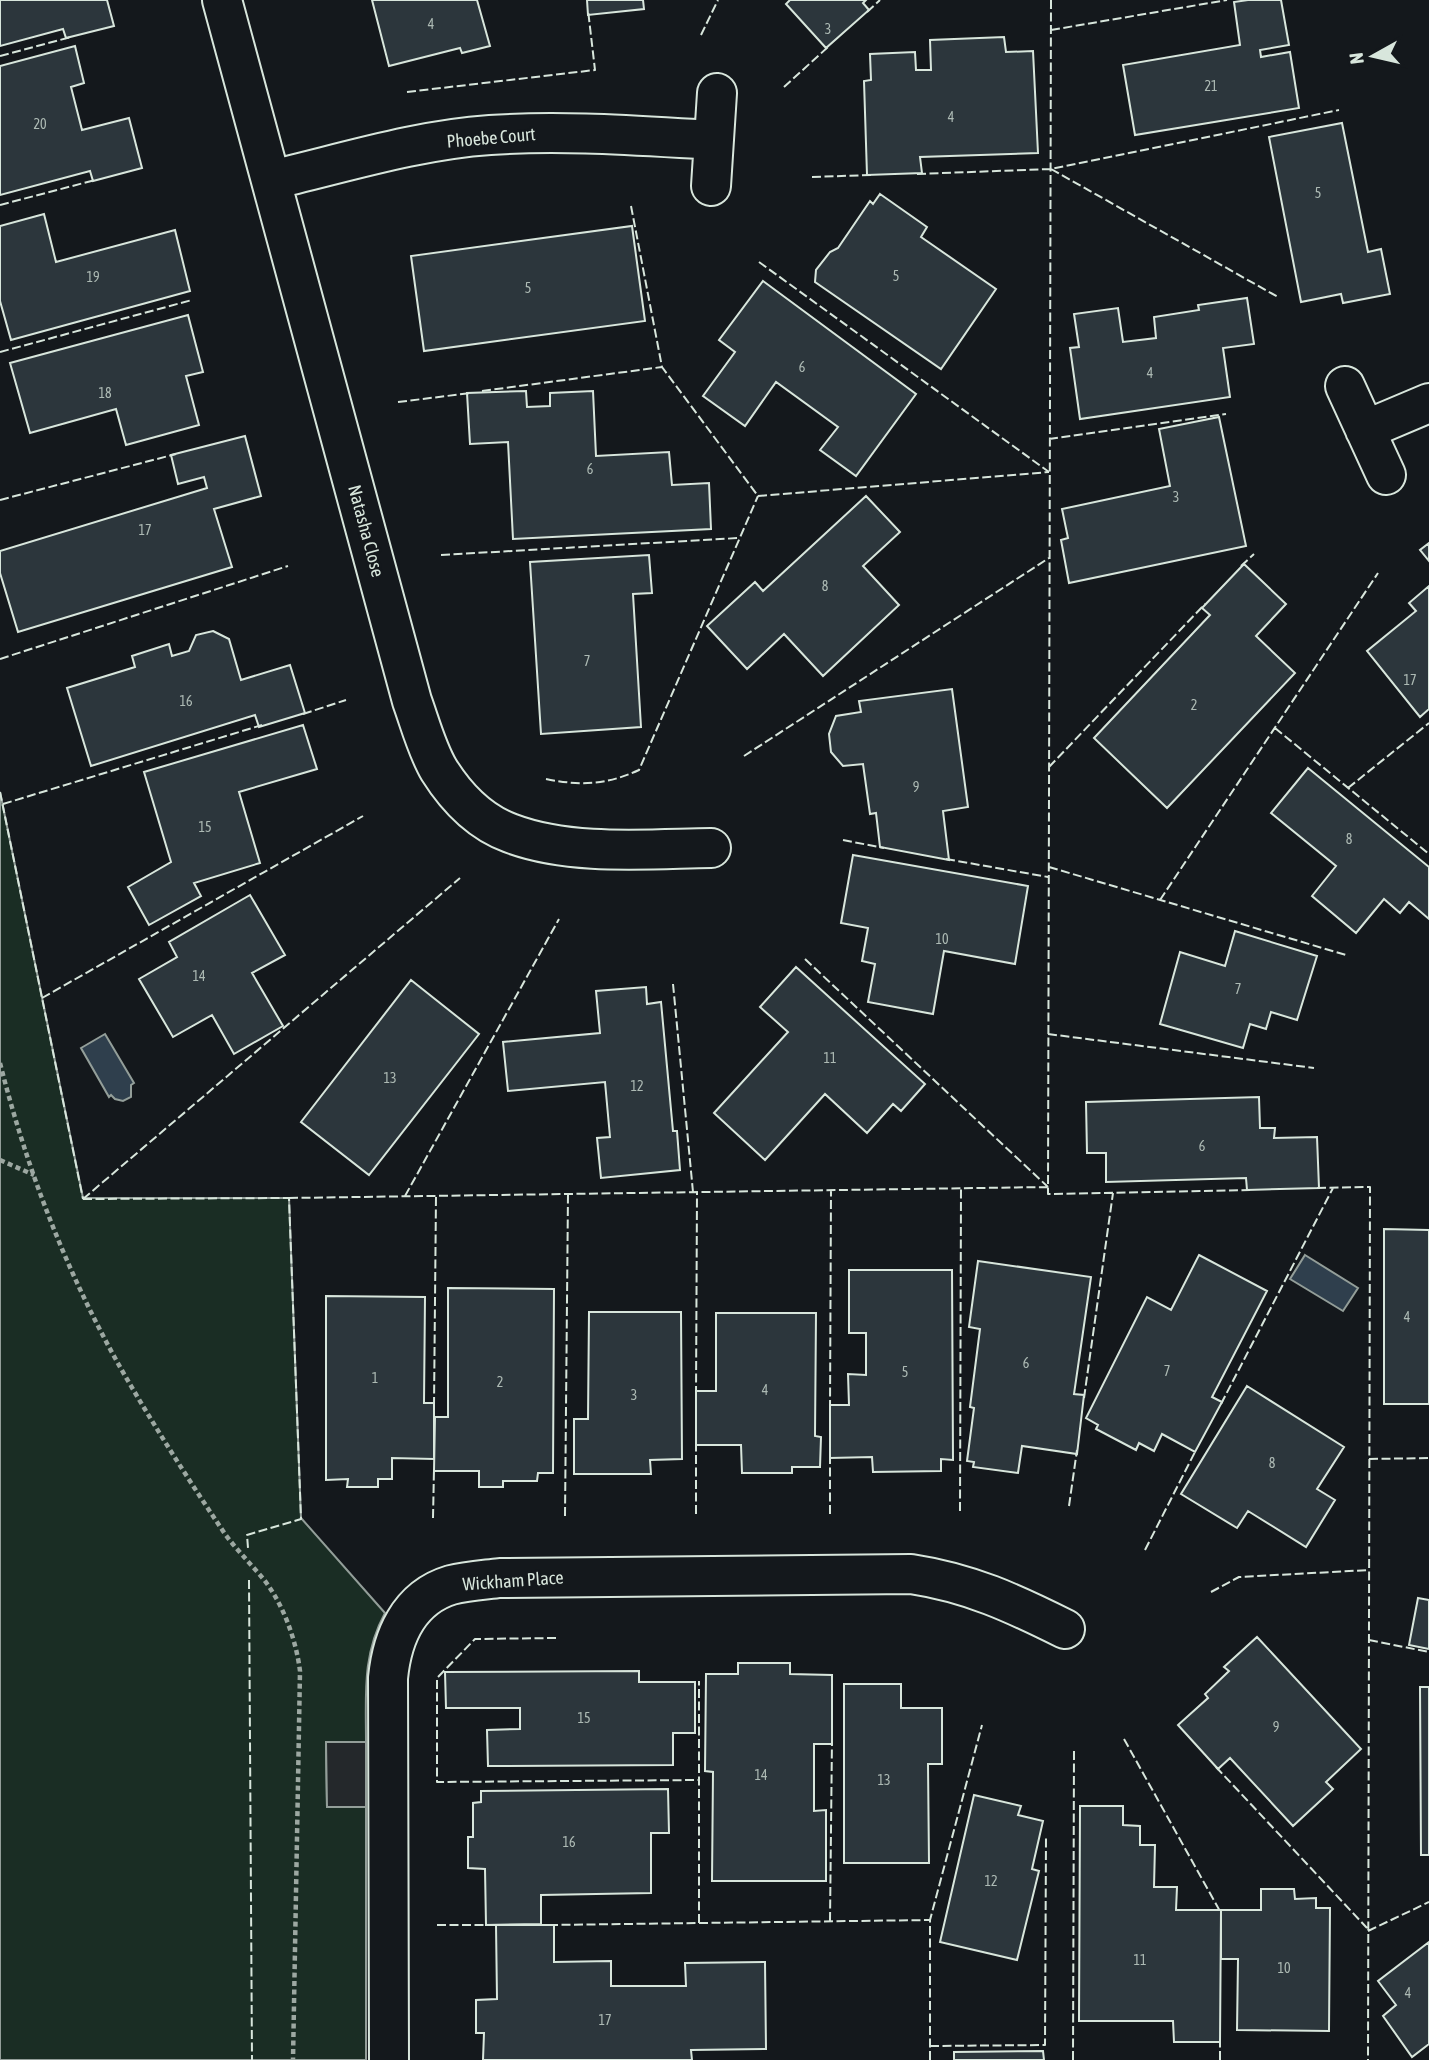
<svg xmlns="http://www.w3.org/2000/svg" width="1429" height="2060" font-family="'Asap Condensed',sans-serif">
	<rect width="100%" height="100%" fill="#14181c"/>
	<!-- green -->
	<path fill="#1a2d24" stroke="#939e99" stroke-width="2" d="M0,792L83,1198H289L301,1518L385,1613C362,1655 366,1694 366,1742H326L327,1807H366V2060H0Z"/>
	<!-- parking -->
	<path fill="#24282b" stroke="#939e99" stroke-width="2" d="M326,1742H366V1807H327Z"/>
	<!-- water -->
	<path fill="#2f3f4d" stroke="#939e99" stroke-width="2" d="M105,1034L134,1083L131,1085V1097L123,1101L115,1099L111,1095L109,1097L81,1048Z
		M1305,1255L1358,1288L1343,1311L1290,1279Z"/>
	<!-- building -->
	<path fill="#2c363c" stroke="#d8e6dc" stroke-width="2" d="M0,0H107L114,26L66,38L63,29L0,46Z
		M372,0H477L490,46L462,53L460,48L389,66Z
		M587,0H643L644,9L588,15Z
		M790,0H866L863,3L869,10L826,48L786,4Z
		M1248,0H1281L1289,45L1260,50L1261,57L1290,52L1299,108L1135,135L1123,65L1240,45L1234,2Z
		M1004,37L1006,52L1033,51L1038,153L920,157L922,173L867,175L864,81L871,80L870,54L915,52L916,70H931L930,40Z
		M75,46L84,83L71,87L82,130L129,118L142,168L93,181L90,171L0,195V66Z
		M1342,123L1368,252L1381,249L1390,294L1343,303L1341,294L1301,302L1269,137Z
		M880,194L927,227L921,237L996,289L941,369L815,282L816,270L830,252L838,248L870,201L873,204Z
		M44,214L56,262L175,230L190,291L11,340L0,301V226Z
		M632,226L645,321L424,351L411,256Z
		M763,281L916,394L856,476L820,450L838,427L776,382L745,426L703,396L735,352L719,340Z
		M1247,298L1254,344L1223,348L1230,397L1080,419L1070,348L1079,347L1074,314L1118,308L1123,342L1156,338L1154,317L1199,310L1198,305Z
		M188,315L203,372L186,376L199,425L126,445L116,409L30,433L10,363Z
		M526,391L527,407L550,406V393L593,391L596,456L669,452L672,485L709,483L711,529L513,539L508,442L470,444L467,393Z
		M1219,417L1246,546L1069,583L1061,540L1068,538L1062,509L1170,486L1159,429Z
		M245,436L261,496L214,509L232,567L18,632L0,573V551L207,488L204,477L178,484L171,455Z
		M866,496L900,532L863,566L899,605L823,676L784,634L747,669L707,626L755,582L763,591Z
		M1429,543V561L1420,550Z
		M649,555L652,593L633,594L641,727L541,734L530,562Z
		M1244,564L1286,604L1256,636L1295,673L1167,808L1094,738L1210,615L1202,608Z
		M1429,586V709L1420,717L1367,651L1416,611L1409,603Z
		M213,631L229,639L241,680L290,665L305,713L259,727L255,715L91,766L67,688L135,667L132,656L169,644L172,656L189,651L196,635Z
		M952,689L968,807L943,811L949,860L880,847L876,813L870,814L863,764L843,766L831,752L829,734L836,716L861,712L859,701Z
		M303,725L317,769L239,792L260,863L194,883L201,896L149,925L128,887L171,862L144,772Z
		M1308,768L1429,867V919L1409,902L1400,913L1384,899L1356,933L1312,896L1336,866L1271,813Z
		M853,855L1028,886L1015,964L944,951L933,1014L868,1002L875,964L862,961L868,928L841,923Z
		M250,895L285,955L252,973L283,1026L234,1054L212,1015L173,1037L139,979L177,957L169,942Z
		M1235,931L1317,956L1297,1020L1271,1012L1266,1029L1250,1024L1243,1048L1160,1024L1180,952L1225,966Z
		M796,967L925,1084L901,1111L893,1104L867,1133L825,1094L765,1160L714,1113L788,1032L760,1007Z
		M411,980L479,1034L369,1175L301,1122Z
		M646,987L647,1004L661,1002L673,1131H677L680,1170L601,1178L597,1138L610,1137L605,1082L508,1091L503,1042L600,1033L596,991Z
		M1259,1097L1260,1128H1275L1274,1138L1317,1137L1319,1188L1247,1190L1246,1178L1106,1182V1153H1087L1086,1102Z
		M1384,1229L1429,1230V1404H1384Z
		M1199,1255L1267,1291L1212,1397L1222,1402L1195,1452L1162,1434L1154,1451L1139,1443L1136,1450L1096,1429L1098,1425L1086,1418L1147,1297L1171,1310Z
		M978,1261L1091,1277L1074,1394L1084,1395L1077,1454L1022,1446L1018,1473L973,1467L974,1462L967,1461L974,1408L970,1407L980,1329L969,1327Z
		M849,1270H952L953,1460L941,1459V1471L873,1472L872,1457L830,1458V1405H849L848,1374L866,1375V1333H849Z
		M448,1288L554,1289L553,1473H538L537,1481H503V1487H479V1471H434L435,1417H448Z
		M326,1296L425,1297L424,1403H434V1459L392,1458V1479H378V1487H347L348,1479L326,1480Z
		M589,1312H681L682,1459L650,1460L651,1474H574V1419H588Z
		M716,1313H816L815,1436L821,1437L820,1467H792V1473H742L741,1445H696V1391H716Z
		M1247,1386L1344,1447L1317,1489L1335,1500L1306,1547L1248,1511L1237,1528L1181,1494Z
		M1418,1598L1429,1600V1649L1409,1645Z
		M1257,1637L1361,1749L1326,1782L1333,1789L1293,1826L1230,1758L1218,1769L1178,1725L1208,1698L1205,1694L1229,1671L1224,1667Z
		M738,1663H790V1674L832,1675V1744H814V1811L826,1810V1881H712L713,1772L705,1771L706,1674H738Z
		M639,1671V1682H695V1733H673V1765L488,1766L487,1730L520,1729V1708H446L445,1672Z
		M844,1684H901V1708H942V1764H928L929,1863H844Z
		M1420,1687H1429V1855H1421Z
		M668,1789L669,1833H651V1893L541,1895V1924L486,1925L485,1869L468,1868V1837H473V1803L481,1802V1791Z
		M974,1795L1021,1806L1018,1815L1043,1821L1032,1869L1039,1871L1017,1960L940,1942Z
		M1080,1806H1123V1825L1140,1826V1845H1155L1154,1887H1177L1176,1910H1221L1220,2042H1174L1173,2021H1079Z
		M1261,1889H1294L1295,1899L1316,1898V1908H1330L1329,2031L1237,2030L1238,1959H1221V1910H1261Z
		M496,1925H554V1962L611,1961V1986H686L685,1963L765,1962L766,2049L691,2050L692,2060H483L484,2033H476V2000L497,1999Z
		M1429,1942V2044L1412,2057L1383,2016L1396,2005L1378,1981Z
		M1043,2051L1044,2060H954V2052Z"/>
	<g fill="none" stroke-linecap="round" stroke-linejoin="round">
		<defs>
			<path id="minor" d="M222,0L412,701C420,723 427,750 439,770C456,797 480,822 510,833C570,856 647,849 711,848
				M271,180C344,163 416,140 490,135C565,130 640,136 714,140
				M711,186L717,93
				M1345,386L1386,475
				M1365,430L1429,403
				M389,2060L388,1678C392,1638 408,1598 451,1585C467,1581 484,1580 500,1578L911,1574C970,1583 1013,1603 1065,1629"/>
		</defs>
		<!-- minor casing -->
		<use href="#minor" stroke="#d8e6dc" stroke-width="42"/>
		<!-- path -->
		<path stroke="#9da8a2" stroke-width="4.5" stroke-dasharray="5 3.5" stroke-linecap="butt" d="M0,1063C29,1178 73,1289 134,1391C163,1440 194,1488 225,1534C236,1549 248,1561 260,1575C282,1600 296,1639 300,1671L293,2060
			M0,1160L34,1175"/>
		<!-- minor -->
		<use href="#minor" stroke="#14181c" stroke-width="38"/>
		<!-- fence -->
		<path stroke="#d8e6dc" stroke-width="2" stroke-dasharray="9 3.5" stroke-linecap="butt" d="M1051,0L1048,1194L1250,1190
			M867,12L880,0
			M1051,30L1227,0
			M701,35L718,0
			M0,56L71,37
			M784,87L828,47
			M407,92L595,70L588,10
			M1051,169L1278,297
			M917,174L1051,169L1339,110
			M812,177L872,175
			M0,205L95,180
			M631,206L662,367L758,496
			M759,262L1049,472
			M0,352L192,300
			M482,391L662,367
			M398,402L471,393
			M1049,439L1226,414
			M758,496L1049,472
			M0,500L176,454
			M441,555L739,538
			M1241,566L1254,554
			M0,659L288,566
			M303,714L346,700
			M1275,728L1429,854
			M744,756L1049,558
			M1049,767L1205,604
			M546,779C581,786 606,785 639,770L758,496
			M1348,788L1429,723
			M0,792L83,1199
			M3,804L262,725
			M843,840L884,848
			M946,859L1048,877
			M1049,867L1346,955
			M1160,900L1378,573
			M805,959L1048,1187
			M673,984L693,1192
			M42,998L363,816
			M1048,1034L1314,1068
			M1317,1188L1370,1187L1368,2060
			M405,1196L559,919
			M289,1198L1048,1187
			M83,1199L289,1198L301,1519L247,1535L248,1548
			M83,1199L460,878
			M696,1395L697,1192
			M1084,1398L1113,1193
			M1221,1404L1333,1188
			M434,1406L436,1196
			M830,1409L831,1190
			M1369,1459L1429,1458
			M1069,1506L1077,1450
			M960,1511L961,1188
			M696,1514V1440
			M830,1514V1454
			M565,1516L568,1194
			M433,1518L434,1469
			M1145,1550L1196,1450
			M249,1580L252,2060
			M1211,1592L1239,1577L1369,1570
			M556,1638L475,1639L437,1678V1782L699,1780
			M1369,1640L1429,1652
			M1124,1739L1221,1913
			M1216,1767L1367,1928
			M830,1921L832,1739
			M699,1923V1681
			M437,1925H489
			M549,1925L930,1920
			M1368,1931L1429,1902
			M930,2046L1045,2045L1046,1837
			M930,2060V1920L982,1725
			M1073,2060L1074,1750
			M1220,2060V2039"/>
	</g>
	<g text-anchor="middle" stroke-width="5" stroke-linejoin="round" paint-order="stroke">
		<!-- number labels -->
		<g font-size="14" fill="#adbab4">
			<text x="431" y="29">4</text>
			<text x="828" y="34">3</text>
			<text x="1211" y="91">21</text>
			<text x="951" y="122">4</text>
			<text x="40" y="129">20</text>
			<text x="1318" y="198">5</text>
			<text x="896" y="281">5</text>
			<text x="93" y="282">19</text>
			<text x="528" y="293">5</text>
			<text x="802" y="372">6</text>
			<text x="1150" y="378">4</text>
			<text x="105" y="398">18</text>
			<text x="590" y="474">6</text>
			<text x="1176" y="502">3</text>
			<text x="145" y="535">17</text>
			<text x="825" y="591">8</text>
			<text x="587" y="666">7</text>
			<text x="1410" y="685">17</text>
			<text x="186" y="706">16</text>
			<text x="1194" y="710">2</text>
			<text x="916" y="792">9</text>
			<text x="205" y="832">15</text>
			<text x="1349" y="844">8</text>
			<text x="942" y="944">10</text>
			<text x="199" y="981">14</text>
			<text x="1238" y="994">7</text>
			<text x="830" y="1063">11</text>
			<text x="390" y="1083">13</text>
			<text x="637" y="1091">12</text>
			<text x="1202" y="1151">6</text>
			<text x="1407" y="1322">4</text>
			<text x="1026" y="1368">6</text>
			<text x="1167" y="1376">7</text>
			<text x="905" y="1377">5</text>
			<text x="375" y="1383">1</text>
			<text x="500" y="1387">2</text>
			<text x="765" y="1395">4</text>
			<text x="634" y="1400">3</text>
			<text x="1272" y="1468">8</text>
			<text x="584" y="1723">15</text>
			<text x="1276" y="1732">9</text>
			<text x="761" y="1780">14</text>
			<text x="884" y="1785">13</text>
			<text x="569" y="1847">16</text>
			<text x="991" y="1886">12</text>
			<text x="1140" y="1965">11</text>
			<text x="1284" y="1973">10</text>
			<text x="1408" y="1998">4</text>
			<text x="605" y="2025">17</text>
		</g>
		<!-- street labels -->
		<g font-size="18" fill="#d8e6dc" stroke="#14181c">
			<text transform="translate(491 138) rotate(-5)" y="6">Phoebe Court</text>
			<text transform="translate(366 531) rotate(75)" y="6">Natasha Close</text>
			<text transform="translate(513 1581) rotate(-4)" y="6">Wickham Place</text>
		</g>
	</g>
	<!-- north arrow -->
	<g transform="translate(1373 56) rotate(262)" stroke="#14181c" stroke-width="5" paint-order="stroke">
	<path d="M0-5L12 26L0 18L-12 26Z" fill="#d8e6dc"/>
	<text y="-10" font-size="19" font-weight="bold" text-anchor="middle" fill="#d8e6dc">N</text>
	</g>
</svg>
